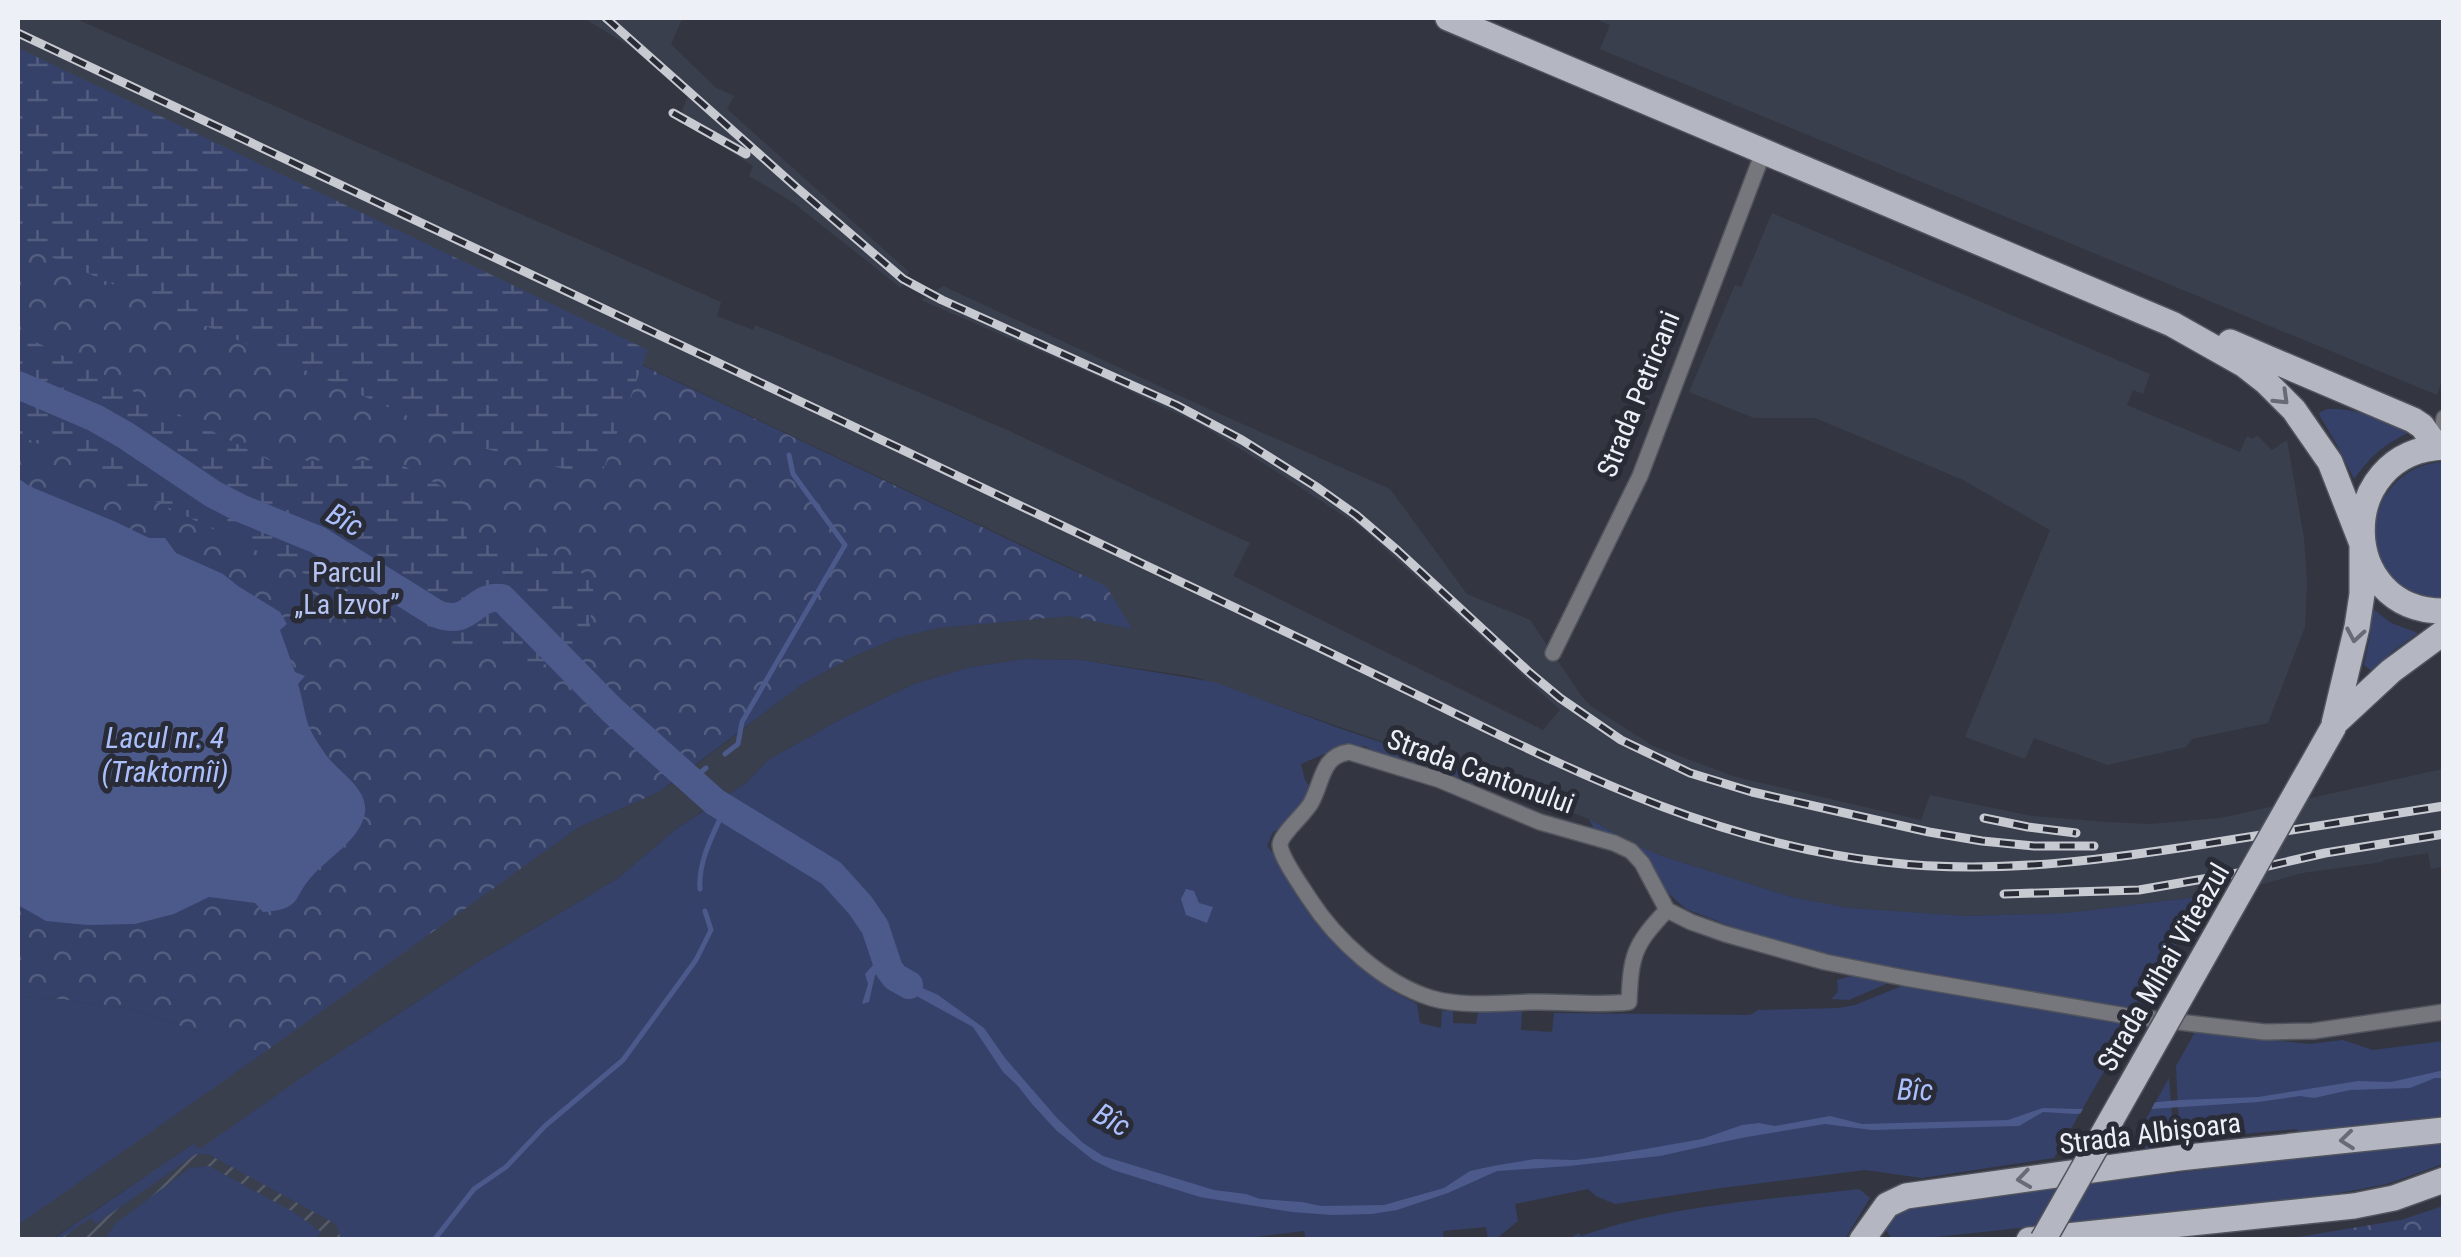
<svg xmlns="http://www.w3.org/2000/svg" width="2461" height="1257" font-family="'Roboto Condensed',sans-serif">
	<defs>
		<pattern id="industrial-furrows" width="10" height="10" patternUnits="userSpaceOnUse" patternTransform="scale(2.5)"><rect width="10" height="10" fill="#3a3f4e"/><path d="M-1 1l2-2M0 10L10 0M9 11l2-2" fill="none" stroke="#575b68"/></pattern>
		<pattern id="forest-crowns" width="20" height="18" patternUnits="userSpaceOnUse" patternTransform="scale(2.5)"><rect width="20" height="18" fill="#354169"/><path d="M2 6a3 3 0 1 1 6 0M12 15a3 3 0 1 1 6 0" fill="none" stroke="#535d7f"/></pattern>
		<pattern id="wetland-marsh" width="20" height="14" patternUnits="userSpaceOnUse" patternTransform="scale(2.5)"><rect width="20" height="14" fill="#354169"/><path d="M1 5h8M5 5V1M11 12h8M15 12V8" fill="none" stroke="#535d7f"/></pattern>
	</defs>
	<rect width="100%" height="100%" fill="#333640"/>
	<!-- built -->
	<path fill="#3a3f4e" d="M18,18H74L721,302L717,316L753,330L755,325L916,391L1007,430L1250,543L1233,576L1543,730L1560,710L1362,528L1271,468L1201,425L1106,380L921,300L943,286L1211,410L1390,489L1467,594L1530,620L1583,698L1592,707L1653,746L1736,777L1921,820L1930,795L2032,816L2106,822L2150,824L2220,818L2443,769L2442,867L2431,869L2428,853L2383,860V862L2302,873L2234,892L2067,913L1966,916L1851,908L1795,898L1665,857L1640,847L1589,819L1528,796L1491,779L1195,677L1081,660L1024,659L971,667L914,684L845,717L768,760L746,783L723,799L692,768L801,685L852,657L897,638L938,628L1070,616L1130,628L1081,573L18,68Z
		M584,18L682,19L671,44L715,87L734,96L727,109L909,272L901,288L791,201L749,176L753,166L705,135L678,122L688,95L629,46Z
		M1601,18H2443L2444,375L2437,395L1600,49L1610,25L1600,21Z
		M1772,213L2150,374L2143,394L2133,390L2127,405L2240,452L2247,436L2253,439L2257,435L2272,450L2287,440L2304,538L2307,581L2305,627L2268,723L2192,739L2186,747L2107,765L2034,738L2025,759L1965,737L2050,530L1963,480L1815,418H1754L1689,392L1735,285L1741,287Z
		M679,778L711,805L676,829L617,879L470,967L308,1073L200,1150L193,1144L52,1239H18V1225L579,827L659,792Z"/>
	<!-- industrial -->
	<path fill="url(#industrial-furrows)" d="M193,1144L200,1150L376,1240H52Z"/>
	<!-- green -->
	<path fill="#354169" d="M2327,409C2358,408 2381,419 2408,433C2384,444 2369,458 2354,479L2337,445L2320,416L2319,413Z
		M2443,462V601C2433,598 2422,597 2412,593C2346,561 2373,465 2443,462Z
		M2372,608L2391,623L2418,633L2393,651L2372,671L2364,665L2370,636Z
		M1024,659L1081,660L1214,682L1344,730L1491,779L1487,789L1425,765H1409L1384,758L1365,746L1338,748L1301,764L1305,780L1310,787C1306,805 1290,825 1273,832L1267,846C1283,864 1290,887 1304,906C1328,938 1362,961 1393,986L1392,991L1417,1004L1420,1023L1441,1028L1442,1011H1453V1023L1476,1024L1478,1013L1485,1009L1522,1008L1521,1030L1552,1032L1554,1013L1750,1015L1758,1010L1839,1008L1855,1005L1904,985L2132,1023L2054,1158L1922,1178L1865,1170L1721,1188L1615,1204L1596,1196L1588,1189L1515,1204L1518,1221L1496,1239H1488L1486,1227L1443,1231L1444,1240L1306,1239L1304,1231L1231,1240H366L360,1237L359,1239H341L336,1224L208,1154H196L96,1224L91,1218L60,1239L52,1240L193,1144L200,1149L308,1073L470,967L617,879L676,829L746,783L768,760L845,717L914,684L971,667Z
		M1589,819L1640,847L1665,857L1795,898L1851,908L1966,916L2067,913L2204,896L2138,1011L1875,967L1743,931L1686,909L1668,893L1647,858L1596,833Z
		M1851,976H1871L1891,982L1849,1000L1831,999L1838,992L1837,980Z
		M18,997L61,999L132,1009L262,1054L18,1225Z
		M2195,1032L2309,1044L2343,1040L2373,1050L2443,1041V1116L2298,1132L2297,1129L2191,1139L2188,1136L2185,1129L2179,1127L2176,1066Z
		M2169,1078L2173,1127L2170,1142L2164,1147L2129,1149Z
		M2443,1141V1164L2387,1184L2329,1195L1917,1239H1892L1886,1230L1890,1217L1909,1206L2031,1190Z
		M209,1166L295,1213L321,1232L316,1239H105L116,1223L190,1168Z
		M1859,1189L1870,1198L1845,1239H1568L1579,1233L1581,1236C1670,1205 1766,1200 1859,1189Z"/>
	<!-- forest -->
	<path fill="url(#forest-crowns)" d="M18,68L1106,586L1132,629L1070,616L938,628L897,638L852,657L801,685L659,792L579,827L262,1054L132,1009L61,999L18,997Z
		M2443,1206V1239H2286L2401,1220Z"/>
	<!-- wetland -->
	<path fill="url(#wetland-marsh)" d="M18,48L648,350L600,478L475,446L18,242Z
		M18,333L271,461L393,460L461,497L467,539L534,546L594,580L589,636L531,673L498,638L456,648L18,434Z"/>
	<!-- water -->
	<path fill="#4b5a8b" d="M18,478L29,486L116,522L149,538H165L176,553L223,574L238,586L280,612L287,624L280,630L295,672L305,676L298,684C302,698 304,709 307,721C310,732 320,746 326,755C339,773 372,790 364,817C357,841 330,857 314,874C291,898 304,909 263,912L255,903L209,897L174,914L135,924L87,925L46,921L18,905Z
		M1186,889L1194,891L1199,903L1213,907L1207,923L1186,915L1181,899Z
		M885,961L894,971L916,985L938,995L984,1028L1005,1058L1057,1118L1083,1143L1103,1156L1214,1190L1246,1194L1260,1199L1302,1202L1321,1206L1384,1205L1444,1188L1470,1171L1493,1166L1535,1159L1575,1160L1600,1157L1702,1139L1742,1125L1759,1123L1775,1126L1830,1116L1862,1124L2008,1120L2043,1108L2080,1109L2180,1100L2258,1097L2358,1081L2391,1082L2440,1071H2443L2444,1078H2435L2410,1088L2350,1090L2314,1098L2300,1096L2258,1102L2075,1114L2043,1112L2019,1126L1872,1130L1825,1124L1741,1138L1660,1156L1569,1166L1497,1171L1448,1193L1397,1210L1372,1214L1332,1215L1292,1212L1200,1197L1113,1170L1093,1160L1057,1131L1032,1104L1018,1086L1003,1072L973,1027L889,981L882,972L875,975L869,1002L862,1004L868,984L865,974L873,965Z"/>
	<!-- pier -->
	<path fill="#333640" d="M2157,1098L2149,1114L2077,1119L2086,1104Z"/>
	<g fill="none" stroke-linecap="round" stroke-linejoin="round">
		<!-- stream -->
		<path stroke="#4b5a8b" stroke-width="5" d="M725,754L738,744L742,722L845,545L793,474L789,455
			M690,781L706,768
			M700,889C698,860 714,833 725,808
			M434,1240L474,1189L506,1167L545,1126L623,1060L696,960L711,930L705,911"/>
		<!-- river -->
		<path stroke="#4b5a8b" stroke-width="28" d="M18,385L95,418L125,435L213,494L240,508L318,540L437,614C472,627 473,594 502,598L612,710L715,802L831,873L860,905L875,927L889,969L895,977L909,985"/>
		<defs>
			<path id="street" d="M2440,447L2444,418
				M1553,653L1640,476L1764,150
				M1667,910C1634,945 1631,954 1629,1002C1596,1006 1563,1001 1530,1002C1499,1003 1461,1007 1431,998C1383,983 1336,940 1309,898C1302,887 1281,858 1280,845C1280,835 1305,814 1311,803C1323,782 1321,756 1349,752L1440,780L1540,822L1614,843L1631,851L1642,863L1667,910L1691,922L1725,934L1825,962L1905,978L2127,1016L2265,1032L2313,1031L2444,1012"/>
			<path id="primary" d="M1448,18L2172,324L2243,364L2266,382L2294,410L2330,462L2362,544V594L2357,627L2333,728
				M2230,342L2413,420L2422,426L2437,447
				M2444,447C2334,451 2336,612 2444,611
				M2335,723L2391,671L2444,632
				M1862,1240L1887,1205L1906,1196L2179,1158L2444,1130
				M2029,1240L2354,1206L2394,1198L2444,1180"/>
		</defs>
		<!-- street casing -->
		<use href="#street" stroke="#51545d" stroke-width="18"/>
		<!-- primary casing -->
		<use href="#primary" stroke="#51545d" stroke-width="28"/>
		<!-- street -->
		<use href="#street" stroke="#76777d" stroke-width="15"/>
		<!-- primary -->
		<use href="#primary" stroke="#b4b7c2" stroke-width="25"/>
		<defs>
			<path id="rail" d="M606,18L796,187L903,279L942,300L1176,405L1242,440L1315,486L1356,515L1398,551L1530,673L1560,698L1621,740L1690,773L1752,792L1929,832L1982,841L2034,846H2094
				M18,33C393,210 770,386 1145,565C1236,608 1327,651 1417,695C1572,770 1709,842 1884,862C2001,876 2120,858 2236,839C2305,828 2374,817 2444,806
				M673,113L746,154
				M1984,818L2028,827L2076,833
				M2004,894L2139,890L2238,873L2325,853L2444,834"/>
		</defs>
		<!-- rail casing -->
		<use href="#rail" stroke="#c8cad1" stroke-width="9"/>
		<!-- rail -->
		<use href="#rail" stroke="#292c36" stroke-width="5" stroke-dasharray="15" stroke-linecap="butt"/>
		<defs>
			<path id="primary-bridge" d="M2043,1240L2333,728"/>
		</defs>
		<!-- primary-bridge casing -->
		<use href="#primary-bridge" stroke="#51545d" stroke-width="28" stroke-linecap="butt"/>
		<!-- primary-bridge -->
		<use href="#primary-bridge" stroke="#b4b7c2" stroke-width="25"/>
	</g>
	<!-- one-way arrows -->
	<defs><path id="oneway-chevron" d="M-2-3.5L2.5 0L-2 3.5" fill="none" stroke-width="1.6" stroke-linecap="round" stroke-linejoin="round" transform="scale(2.5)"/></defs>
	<g stroke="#686b75">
		<use href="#oneway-chevron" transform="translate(2282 398) rotate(44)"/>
		<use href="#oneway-chevron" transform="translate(2355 635) rotate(100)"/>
		<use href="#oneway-chevron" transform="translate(2347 1140) rotate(174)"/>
		<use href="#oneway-chevron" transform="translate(2024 1179) rotate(172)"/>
	</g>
	<g text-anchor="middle" stroke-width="10" stroke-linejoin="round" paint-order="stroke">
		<!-- street labels -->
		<g font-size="28" fill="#eef0f7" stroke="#292c36">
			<text transform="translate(1638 394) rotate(-68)" y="10">Strada Petricani</text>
			<text transform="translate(1481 771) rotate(20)" y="10">Strada Cantonului</text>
			<text transform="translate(2163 967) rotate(-60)" y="10">Strada Mihai Viteazul</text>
			<text transform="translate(2150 1133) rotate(-7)" y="10">Strada Albișoara</text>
		</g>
		<!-- park labels -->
		<g font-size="28" fill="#b5c4f3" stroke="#292c36">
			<text x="347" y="582">Parcul<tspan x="347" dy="32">„La Izvor”</tspan></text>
		</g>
		<!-- water labels -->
		<g font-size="30" font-style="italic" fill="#abbffd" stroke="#292c36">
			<text transform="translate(345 520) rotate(29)" y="10">Bîc</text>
			<text x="165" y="748">Lacul nr. 4<tspan x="165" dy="34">(Traktornîi)</tspan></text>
			<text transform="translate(1915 1090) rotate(1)" y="10">Bîc</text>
			<text transform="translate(1112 1120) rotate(29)" y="10">Bîc</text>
		</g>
	</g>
	<!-- border -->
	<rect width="2461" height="1257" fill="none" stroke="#eef0f7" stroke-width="40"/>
</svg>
